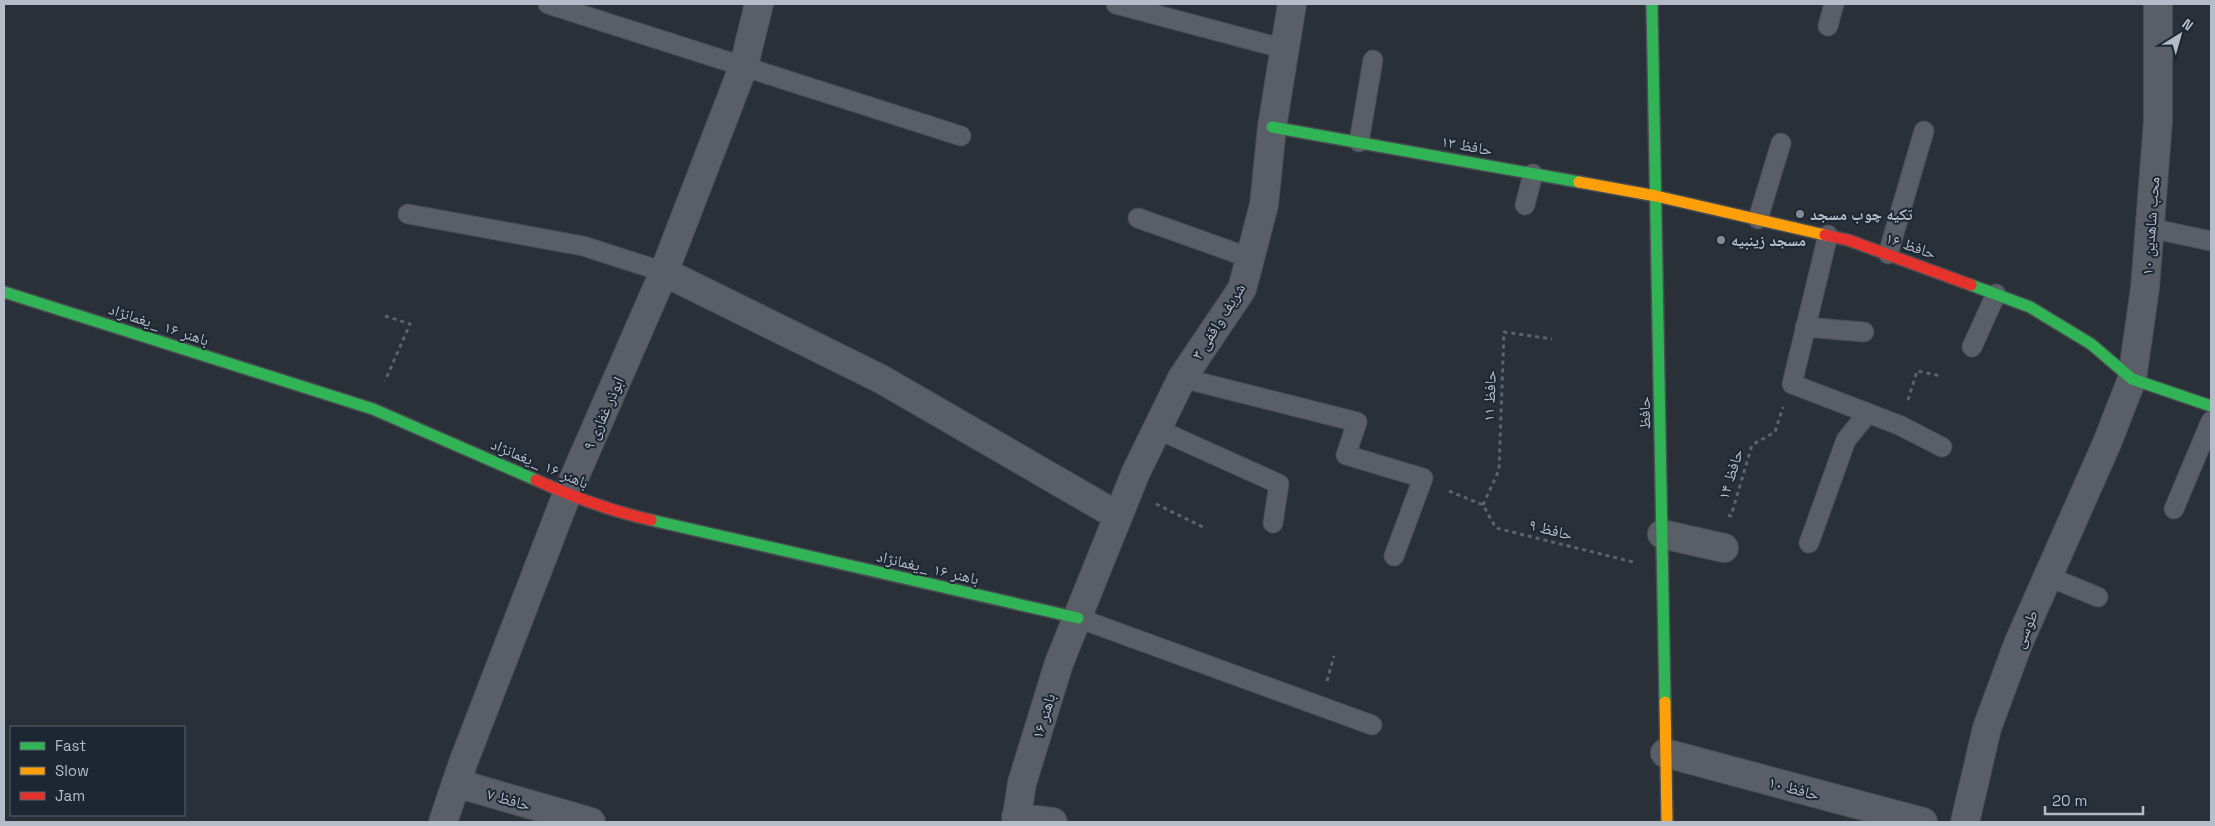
<svg xmlns="http://www.w3.org/2000/svg" width="2215" height="826" font-family="'Space Grotesk','Noto Naskh Arabic',sans-serif">
	<rect width="100%" height="100%" fill="#2a3038"/>
	<g fill="none" stroke-linecap="round" stroke-linejoin="round">
		<defs>
			<path id="lane" d="M548,4L961,136
				M1116,4L1285,49
				M1828,26L1834,4
				M1359,142L1373,60
				M1525,205L1533,174
				M408,214L583,246L664,272
				M1138,218L1250,258
				M1758,219L1781,143
				M2150,228L2211,241
				M1828,235L1792,384L1899,425L1942,447
				M1888,254L1924,131
				M1805,327L1864,332
				M1972,347L1996,294
				M1182,378L1357,422L1346,455L1423,478L1394,556
				M1157,429L1279,484L1273,523
				M2174,509L2211,421
				M1809,543L1846,440L1868,413
				M2047,576L2098,597
				M1078,618L1372,725"/>
			<path id="street" d="M664,272L881,379L1118,516
				M1662,534L1724,548
				M1665,753L1923,822
				M456,783L591,822
				M1016,817L1053,822
				M443,822L463,763L567,494L664,272L744,65L759,4
				M1016,822L1022,783L1059,663L1136,472L1182,378L1242,289L1264,205L1272,127L1292,4
				M1965,822L1987,728L2018,644L2107,443L2132,379L2145,288L2158,121V4"/>
			<path id="fast" d="M1652,4L1665,702
				M1272,127L1579,182
				M1971,285L2030,307L2091,344L2132,379L2211,406
				M4,292L373,409L536,480
				M651,520L1078,618"/>
			<path id="slow" d="M1579,182L1656,196L1825,235
				M1665,702L1667,822"/>
			<path id="jam" d="M1825,235L1848,240L1971,285
				M536,480C573,497 611,511 651,520"/>
		</defs>
		<!-- lane casing -->
		<use href="#lane" stroke="#484c53" stroke-width="21"/>
		<!-- street casing -->
		<use href="#street" stroke="#484c53" stroke-width="30"/>
		<!-- fast casing -->
		<use href="#fast" stroke="#484c53" stroke-width="14"/>
		<!-- slow casing -->
		<use href="#slow" stroke="#484c53" stroke-width="14"/>
		<!-- jam casing -->
		<use href="#jam" stroke="#484c53" stroke-width="14"/>
		<!-- path -->
		<path stroke="#5d636a" stroke-width="3" stroke-dasharray="4 4" stroke-linecap="butt" d="M385,316L410,324L385,381
			M1908,400L1917,371L1941,376
			M1449,491L1483,505L1496,528L1633,562
			M1156,504L1205,528
			M1483,505L1499,470L1504,332L1552,339
			M1728,515L1731,516L1752,445L1775,432L1783,407
			M1327,681L1334,656"/>
		<!-- lane -->
		<use href="#lane" stroke="#5a5e66" stroke-width="19"/>
		<!-- street -->
		<use href="#street" stroke="#5a5e66" stroke-width="28"/>
		<!-- fast -->
		<use href="#fast" stroke="#30b455" stroke-width="11"/>
		<!-- slow -->
		<use href="#slow" stroke="#ff9f0a" stroke-width="11"/>
		<!-- jam -->
		<use href="#jam" stroke="#e5322d" stroke-width="11"/>
	</g>
	<!-- markers -->
	<g fill="#848b96" stroke="#1d2633" stroke-width="2">
		<circle cx="1800" cy="214" r="5"/>
		<circle cx="1721" cy="240" r="5"/>
	</g>
	<g text-anchor="middle" stroke-width="4" stroke-linejoin="round" paint-order="stroke">
		<!-- street labels -->
		<g font-size="16" fill="#b4bcc9" stroke="#1d2633">
			<text transform="translate(1467 145) rotate(10)" y="6">حافظ ۱۳</text>
			<text transform="translate(2150 226) rotate(-86)" y="6">محب شاهدین ۱۰</text>
			<text transform="translate(1911 245) rotate(19)" y="6">حافظ ۱۶</text>
			<text transform="translate(1218 321) rotate(-58)" y="6">شریف واقفی ۳</text>
			<text transform="translate(159 324) rotate(18)" y="6">باهنر ۱۶ _یغمانژاد</text>
			<text transform="translate(1489 396) rotate(-88)" y="6">حافظ ۱۱</text>
			<text transform="translate(603 413) rotate(-66)" y="6">ابوذر غفاری ۹</text>
			<text transform="translate(1644 413) rotate(-91)" y="6">حافظ</text>
			<text transform="translate(540 463) rotate(23)" y="6">باهنر ۱۶ _یغمانژاد</text>
			<text transform="translate(1730 474) rotate(-73)" y="6">حافظ ۱۴</text>
			<text transform="translate(1551 529) rotate(14)" y="6">حافظ ۹</text>
			<text transform="translate(928 567) rotate(13)" y="6">باهنر ۱۶ _یغمانژاد</text>
			<text transform="translate(2025 629) rotate(-67)" y="6">طوسی</text>
			<text transform="translate(1043 716) rotate(-73)" y="6">باهنر ۱۶</text>
			<text transform="translate(1794 788) rotate(15)" y="6">حافظ ۱۰</text>
			<text transform="translate(509 799) rotate(16)" y="6">حافظ ۷</text>
		</g>
		<!-- poi labels -->
		<g font-size="16" font-weight="bold" fill="#b4bcc9" stroke="#1d2633" text-anchor="start">
			<text x="1810" y="220">تکیه چوب مسجد</text>
			<text x="1731" y="246">مسجد زینبیه</text>
		</g>
	</g>
	<!-- border -->
	<rect width="2215" height="826" fill="none" stroke="#b4bcc9" stroke-width="10"/>
	<!-- legend -->
	<rect x="10" y="726" width="175" height="90" fill="#1d2633" stroke="#59626f"/>
	<rect x="20" y="742" width="25" height="8" fill="#30b455" stroke="#59626f"/>
	<text x="55" y="751" font-size="15" fill="#b4bcc9">Fast</text>
	<rect x="20" y="767" width="25" height="8" fill="#ff9f0a" stroke="#59626f"/>
	<text x="55" y="776" font-size="15" fill="#b4bcc9">Slow</text>
	<rect x="20" y="792" width="25" height="8" fill="#e5322d" stroke="#59626f"/>
	<text x="55" y="801" font-size="15" fill="#b4bcc9">Jam</text>
	<!-- north arrow -->
	<g transform="translate(2180 35) rotate(37)" stroke="#1d2633" stroke-width="4" paint-order="stroke">
	<path d="M0-4L9 19L0 12L-9 19Z" fill="#b4bcc9"/>
	<text y="-8" font-size="14" font-weight="bold" text-anchor="middle" fill="#b4bcc9">N</text>
	</g>
	<!-- scale -->
	<path d="M2045 806v8h98v-8" fill="none" stroke="#b4bcc9" stroke-width="2.5"/>
	<text x="2052" y="806" font-size="15" fill="#b4bcc9" stroke="#1d2633" stroke-width="4" paint-order="stroke">20 m</text>
</svg>
